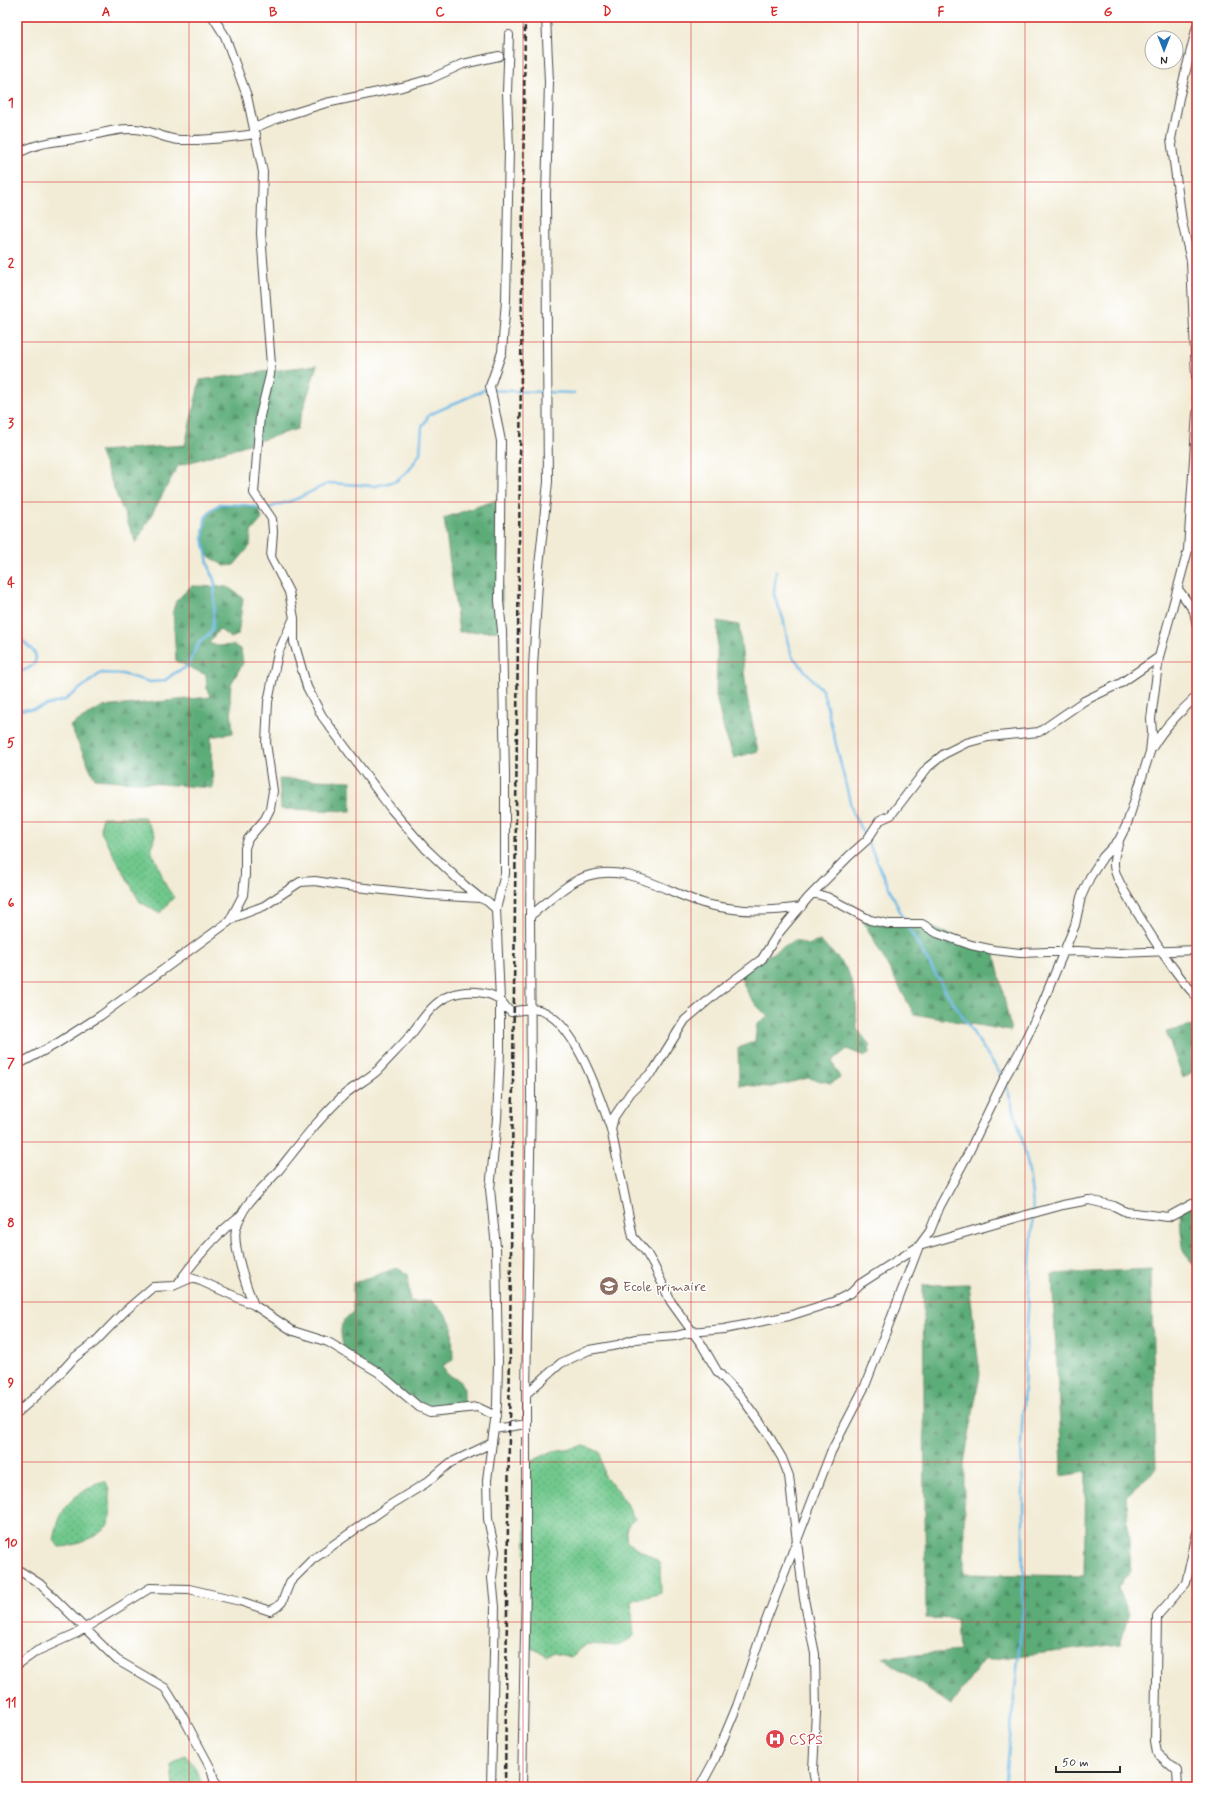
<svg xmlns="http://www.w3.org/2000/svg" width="1214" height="1804" font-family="Mynerve,sans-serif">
	<defs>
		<pattern id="grass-dots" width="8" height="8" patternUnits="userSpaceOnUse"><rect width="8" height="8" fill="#71c88d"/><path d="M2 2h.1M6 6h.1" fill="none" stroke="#5da373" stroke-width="1.8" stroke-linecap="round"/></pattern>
		<pattern id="forest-firs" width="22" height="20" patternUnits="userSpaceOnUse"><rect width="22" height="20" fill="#5cac78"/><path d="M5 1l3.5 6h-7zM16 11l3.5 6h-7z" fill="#4c8c63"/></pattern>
	</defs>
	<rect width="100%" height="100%" fill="#fff"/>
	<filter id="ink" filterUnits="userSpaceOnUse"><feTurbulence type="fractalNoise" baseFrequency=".025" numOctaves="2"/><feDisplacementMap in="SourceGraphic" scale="8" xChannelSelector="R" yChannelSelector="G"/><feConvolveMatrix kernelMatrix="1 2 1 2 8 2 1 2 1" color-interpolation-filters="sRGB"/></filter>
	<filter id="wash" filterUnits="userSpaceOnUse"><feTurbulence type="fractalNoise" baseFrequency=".012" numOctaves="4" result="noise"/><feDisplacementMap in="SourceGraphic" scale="16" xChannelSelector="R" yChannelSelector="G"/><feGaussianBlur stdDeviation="0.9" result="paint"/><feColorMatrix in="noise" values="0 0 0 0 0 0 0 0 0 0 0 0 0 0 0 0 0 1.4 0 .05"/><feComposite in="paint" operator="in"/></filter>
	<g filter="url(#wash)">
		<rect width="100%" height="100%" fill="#f2ecd6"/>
		<!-- grass -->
		<path fill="url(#grass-dots)" stroke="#4e7a5c" d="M102,817H144L155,835C148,858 154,851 160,870C165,884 164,884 174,897L160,913L140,902L101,832Z
			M585,1446L600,1452L604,1476L619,1492L635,1519C625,1526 625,1531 627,1542L660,1562L661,1593L631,1601L634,1636L619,1646L587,1644L571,1657L553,1653L547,1655L525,1645L526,1464L553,1451Z
			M105,1481C109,1486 109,1492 110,1498C110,1507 112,1519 107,1526C97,1538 74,1547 59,1547L54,1540C59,1516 63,1503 86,1490C92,1486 98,1482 105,1481Z
			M185,1755L195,1766L203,1787H173L171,1765Z"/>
		<!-- forest -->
		<path fill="url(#forest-firs)" stroke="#446c52" d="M317,365L297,429L178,466L136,543L99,451L185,445L200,380Z
			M502,498V631L459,632L444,518Z
			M220,504L246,505L259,508L262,519L251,532L250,546L234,565L224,566L206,554C202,533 199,516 220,504Z
			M191,586L228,587L243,598L238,635L231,638L219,629L209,643L217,646L234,645L241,650L243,663L231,684L230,696L233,733L211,737L213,788L95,779L70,726L101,707L211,697L207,690L206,675L176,661L173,611L176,601Z
			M718,621L739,625L747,697L758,751L734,758L724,730L716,696Z
			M279,779L351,781V811L281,809Z
			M860,915L870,920L922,924L994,950L1011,1031L914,1014Z
			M795,940L807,945L820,941L837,957L848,971L856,996L857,1029L870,1045L869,1053L864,1056L847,1049L832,1061L840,1078L831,1083L808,1078L772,1087L739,1085L738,1048L755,1041L757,1023L769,1017C754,1005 746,993 740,975L762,959Z
			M1197,1025V1071L1183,1078L1166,1032Z
			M1197,1203V1265H1194L1184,1253L1181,1232L1180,1210Z
			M397,1268L407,1274L410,1301L415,1302L431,1300L445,1314L452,1325L453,1360L442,1366L447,1374L460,1381L464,1389V1409L430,1412L344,1351C341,1334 336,1324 353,1312V1283Z
			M1151,1269L1156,1469L1126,1496L1131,1571L1118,1587L1129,1614L1120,1644L984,1660L951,1705L883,1658L959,1651L957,1619L926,1618L923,1285L969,1284L980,1374L964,1463V1574L1084,1576L1086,1472L1061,1476L1062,1464L1052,1274Z"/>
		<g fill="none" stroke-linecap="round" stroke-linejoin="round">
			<!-- stream -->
			<path stroke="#6db8e6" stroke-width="2.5" d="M268,508L294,500L329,483L375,486L396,481L410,469L420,453L422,427L429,415L484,390L574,393
				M776,572L774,595L783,618L788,643L792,656L823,691L853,814L867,840L906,924L945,990L1003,1078
				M17,625C19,629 20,636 22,640C25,645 31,647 34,652C41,663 27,671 17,672
				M17,710L34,709L65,700L101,673L122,674L150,682L164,681L176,672L187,667L198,644L212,631L213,622L215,583L208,563L203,538L205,518L212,509L220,504L246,505L263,509
				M1005,1787L1023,1610V1488L1021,1444L1033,1213C1032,1168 1019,1125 1005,1082"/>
		</g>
	</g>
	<g filter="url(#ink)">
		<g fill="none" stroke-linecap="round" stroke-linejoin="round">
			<defs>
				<path id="minor" d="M213,17L225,36L247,96L263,172L261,234L271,365L270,375L260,416L254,493L272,519L273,532L271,557L289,592L294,618V642L307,687L322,716L392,810L425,848L464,885L480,898
					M1197,26L1179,98L1171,139L1182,222L1191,261L1197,399
					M254,128L278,118L326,103L402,87L430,79L463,64L499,56
					M17,154C38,141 58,142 81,138C100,134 116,128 135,129C151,130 164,139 180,140C205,141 231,137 256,134
					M1178,589L1194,611L1197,626
					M1152,748C1164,727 1180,712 1197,696
					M1119,841C1116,851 1112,861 1115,871C1118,882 1126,894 1132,904C1150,934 1173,972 1197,997
					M813,893L827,897L870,920L889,924H922L937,933L971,945L994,950L1020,953L1077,951L1119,953L1197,950
					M496,909L505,874V773L502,631L499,601L501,441L490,386L502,352L506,300L509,150L507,92L509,35
					M530,916C547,903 566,883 587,876C630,862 670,896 710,905C742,912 769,912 801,907
					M230,920L243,895L245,875V848L248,839L265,819L270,809L273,791L266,743L268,702L278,653L293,620
					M17,1065L56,1044L100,1016L235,917L264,906L300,882L315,881L347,886L429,895L480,898L487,901L496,909L500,1000V1051L497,1119L490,1189L496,1247L498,1362L497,1405L487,1480L488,1519L495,1551L492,1578L495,1607L491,1787
					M611,1129L614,1117L631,1092L654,1070L685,1020L718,992L762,959L777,935L808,898L849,856L867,840L880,820L891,815L928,767L944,754L966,743L988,737L1039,732L1084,701L1121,683L1159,657
					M179,1282C197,1257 216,1234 241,1215
					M254,1305C247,1289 232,1245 236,1229C243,1202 262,1190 278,1171C299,1145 319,1118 344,1095C354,1086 367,1080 378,1070C388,1059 399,1048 409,1037C421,1022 432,1002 451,995C465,990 490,990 501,1001C505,1005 506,1009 511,1012C520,1010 530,1008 539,1010C575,1020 599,1096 611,1129L633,1237L646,1252L654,1266L671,1302L702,1345L717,1371L742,1398L766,1431L782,1458L789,1476L804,1599L815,1654L816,1712L813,1770L816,1787
					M526,1394L561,1363L589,1350L618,1345L635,1339L676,1336L691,1332L724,1329L789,1316L833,1302L851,1293L860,1284L919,1246L1019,1217L1063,1205L1089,1200L1114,1206L1126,1212L1168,1217L1192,1204L1197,1203
					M17,1413L53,1381L75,1357L95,1342L124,1312L153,1287L173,1286L191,1278L201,1281L254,1305L293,1331L328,1342L378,1372L419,1407L430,1412L477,1407L496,1416
					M494,1429L526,1424
					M17,1569L40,1584L117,1660L165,1688L182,1715L211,1769L216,1787
					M17,1665L37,1651L77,1633L150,1588L189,1589L240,1601L270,1611L277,1607L282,1602L290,1582L312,1560L387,1507L426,1483L450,1463L492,1443
					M522,1787L526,1583V1394L531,1096L530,916L533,667L539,566L548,482L546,197L549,82L546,17
					M700,1787L714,1761L737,1706L764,1626L831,1452L865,1386L919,1246L930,1231L940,1206L967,1156L1004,1079L1020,1051L1040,1009L1075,925L1081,897L1090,877L1103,857L1119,840L1127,824L1150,752L1152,733L1151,719L1159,657L1188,550L1197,413
					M1178,1787L1177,1771L1157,1753L1155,1742L1157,1616L1186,1583L1197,1533"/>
			</defs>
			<!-- minor casing -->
			<use href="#minor" stroke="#494845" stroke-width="10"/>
			<!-- minor -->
			<use href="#minor" stroke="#fff" stroke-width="8"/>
			<!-- rail -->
			<path stroke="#2b2b2b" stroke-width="2.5" stroke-dasharray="6 3" stroke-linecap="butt" d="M505,1787L525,17"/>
		</g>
	</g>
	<!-- grid -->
	<path fill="none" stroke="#d62828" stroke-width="1" stroke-opacity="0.55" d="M189,17V1787M356,17V1787M523,17V1787M691,17V1787M858,17V1787M1025,17V1787M17,182H1197M17,342H1197M17,502H1197M17,662H1197M17,822H1197M17,982H1197M17,1142H1197M17,1302H1197M17,1462H1197M17,1622H1197"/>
	<!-- icons -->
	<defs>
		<symbol id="school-disc" viewBox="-11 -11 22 22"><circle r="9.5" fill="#8d6e63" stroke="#fff"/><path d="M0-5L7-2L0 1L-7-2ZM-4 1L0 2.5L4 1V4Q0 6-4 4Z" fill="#fff"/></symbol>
		<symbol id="hospital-disc" viewBox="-11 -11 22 22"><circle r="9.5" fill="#e0444e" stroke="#fff"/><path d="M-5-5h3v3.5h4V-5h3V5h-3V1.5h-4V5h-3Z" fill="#fff"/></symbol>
	</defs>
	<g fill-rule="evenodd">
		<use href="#school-disc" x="598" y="1275" width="22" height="22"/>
		<use href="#hospital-disc" x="764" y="1728" width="22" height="22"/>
	</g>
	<g text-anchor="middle" stroke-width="3" stroke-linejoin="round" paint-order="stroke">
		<!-- education labels -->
		<g font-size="14" fill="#785e54" stroke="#fff" text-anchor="start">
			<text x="623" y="1291">Ecole primaire</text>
		</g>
		<!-- health labels -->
		<g font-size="14" fill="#be3a42" stroke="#fff" text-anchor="start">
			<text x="789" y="1744">CSPS</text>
		</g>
	</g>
	<!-- margin -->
	<rect width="1214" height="1804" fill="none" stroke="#fff" stroke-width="44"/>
	<!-- north arrow -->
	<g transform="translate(1164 50) rotate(180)"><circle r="19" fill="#ffffff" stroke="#aaaaaa"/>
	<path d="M0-3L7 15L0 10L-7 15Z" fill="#1f6fb2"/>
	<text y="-6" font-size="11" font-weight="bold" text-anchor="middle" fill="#2b2b2b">N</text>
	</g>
	<!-- scale -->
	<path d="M1056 1766v6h64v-6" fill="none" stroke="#2b2b2b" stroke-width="2"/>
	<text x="1062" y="1766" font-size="12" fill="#2b2b2b" stroke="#ffffff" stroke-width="3" paint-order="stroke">50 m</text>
	<rect x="22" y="22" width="1170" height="1760" fill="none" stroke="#d62828" stroke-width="1.5"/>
	<g font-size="13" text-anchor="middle" font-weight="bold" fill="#d62828">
		<text x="106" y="16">A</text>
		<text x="273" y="16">B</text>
		<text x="440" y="16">C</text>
		<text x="607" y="16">D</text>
		<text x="774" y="16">E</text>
		<text x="941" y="16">F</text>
		<text x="1108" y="16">G</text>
		<text x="11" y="107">1</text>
		<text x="11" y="267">2</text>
		<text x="11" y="427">3</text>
		<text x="11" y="587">4</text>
		<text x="11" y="747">5</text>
		<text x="11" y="907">6</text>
		<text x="11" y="1067">7</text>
		<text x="11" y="1227">8</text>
		<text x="11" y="1387">9</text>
		<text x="11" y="1547">10</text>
		<text x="11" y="1707">11</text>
	</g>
</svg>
